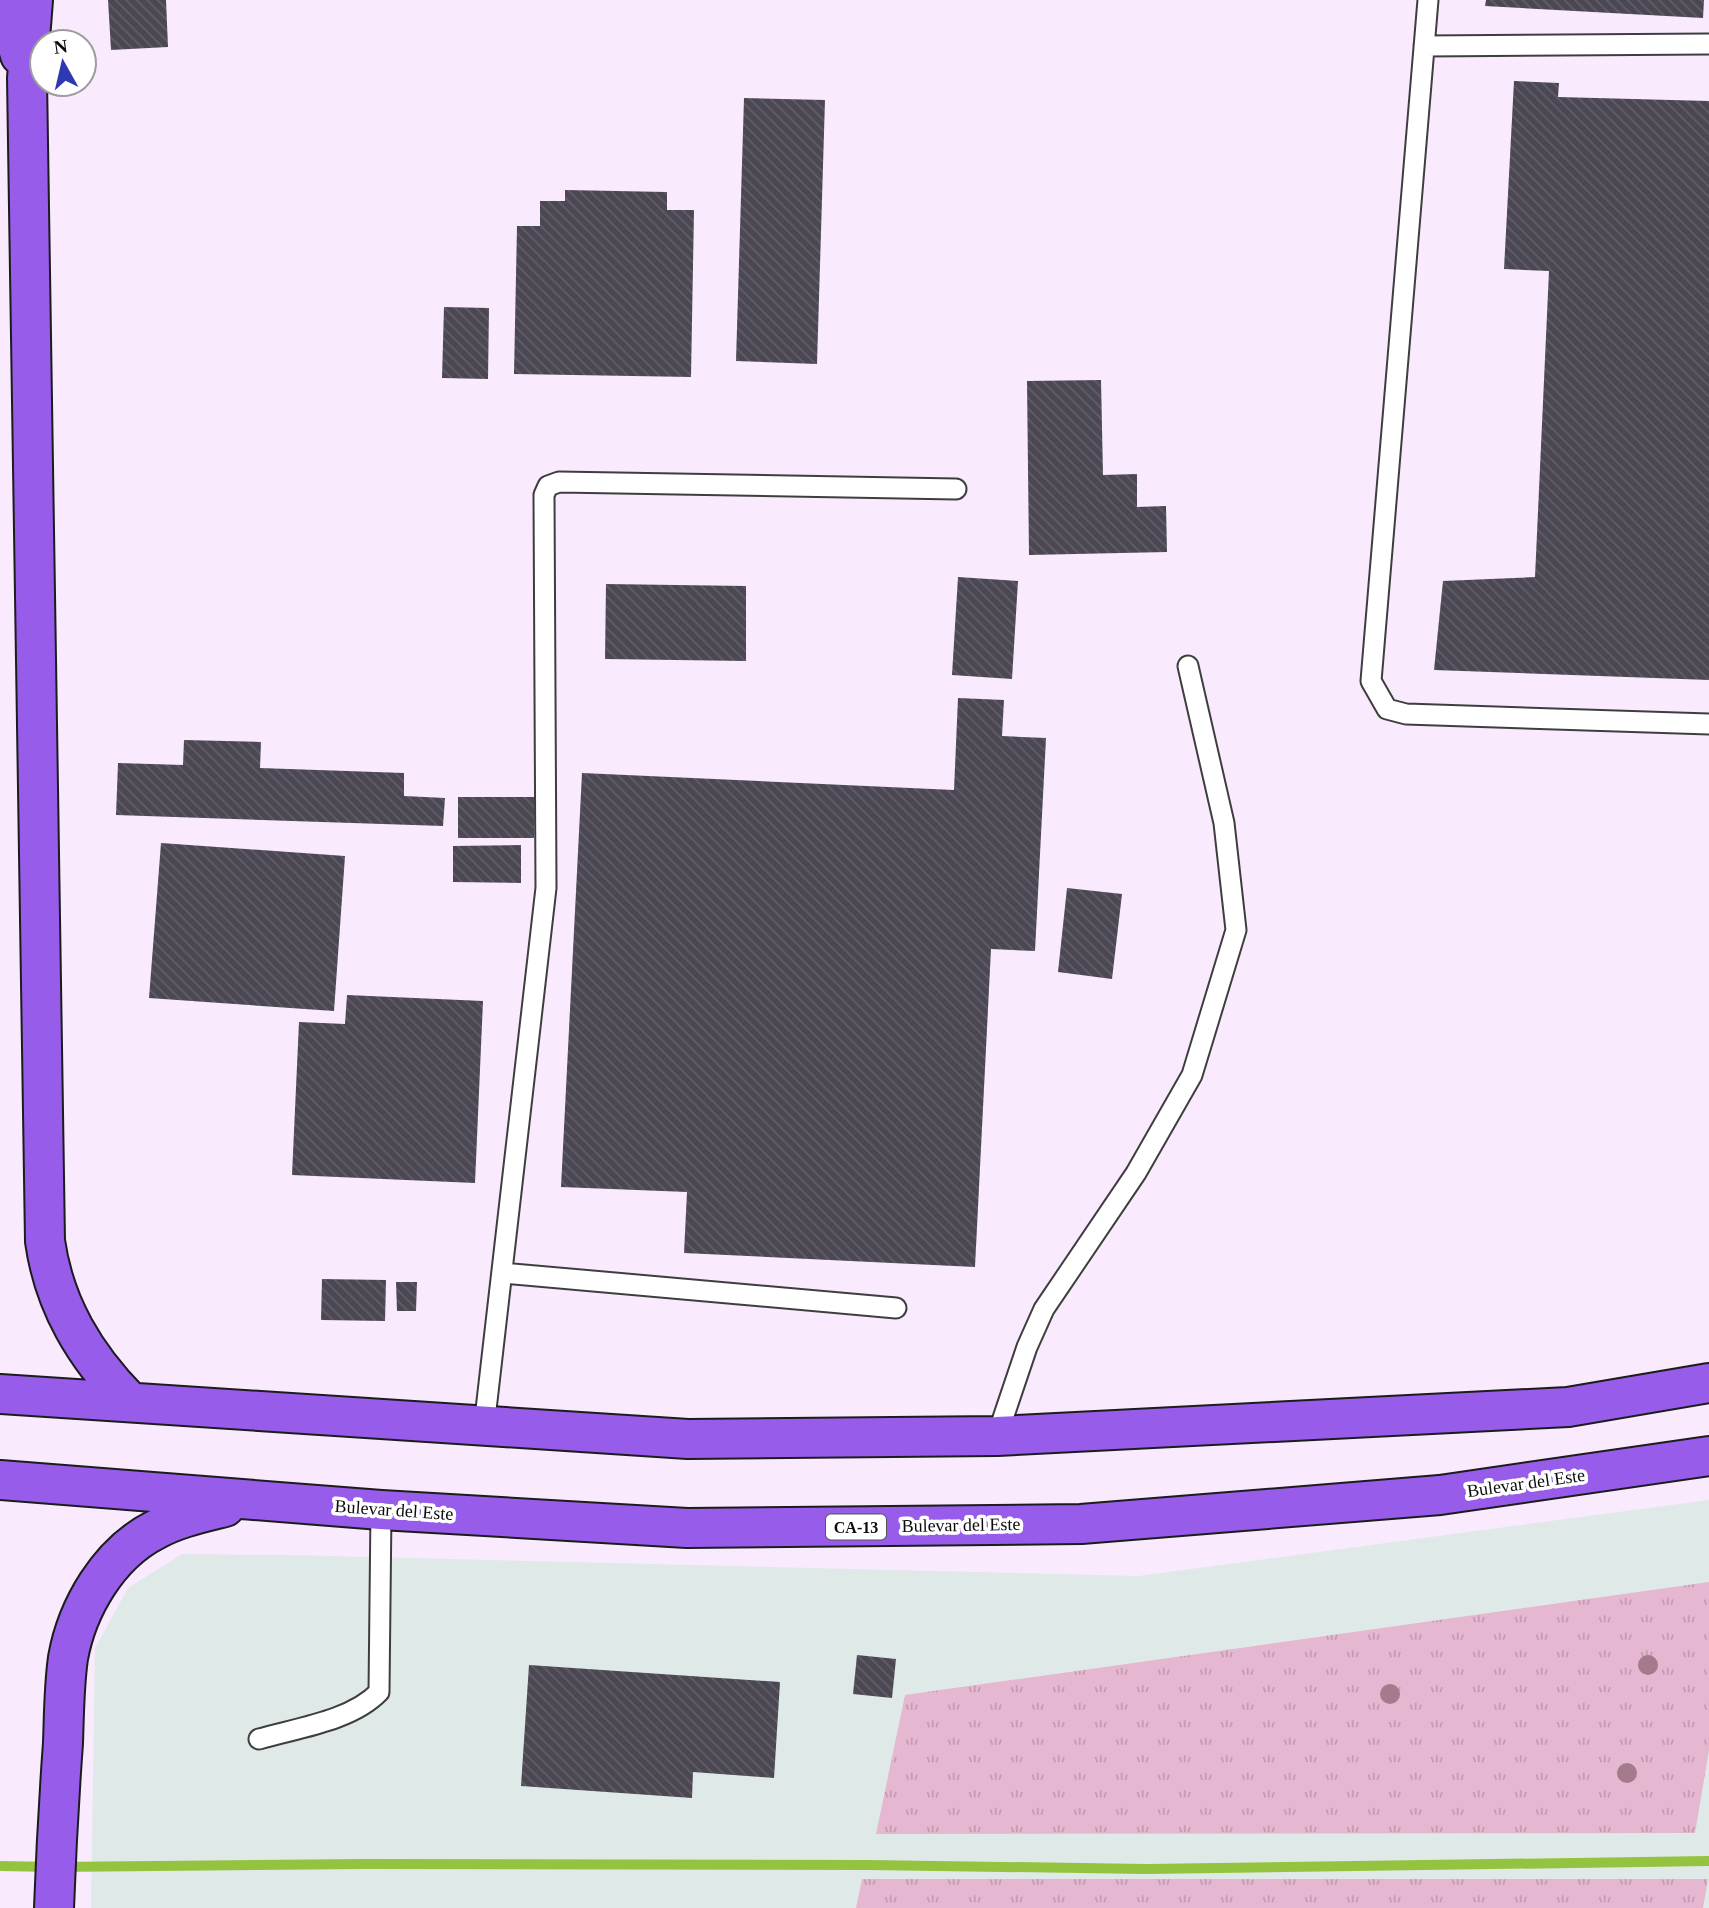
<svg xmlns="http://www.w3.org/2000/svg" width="1709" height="1908" font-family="Georgia,serif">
	<defs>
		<pattern id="grass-tufts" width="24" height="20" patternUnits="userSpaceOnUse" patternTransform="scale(1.75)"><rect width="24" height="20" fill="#e5b7d0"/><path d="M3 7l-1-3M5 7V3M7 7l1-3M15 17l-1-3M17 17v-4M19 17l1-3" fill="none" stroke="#c39cb1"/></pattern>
		<pattern id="building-back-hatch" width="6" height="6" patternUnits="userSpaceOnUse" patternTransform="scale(1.75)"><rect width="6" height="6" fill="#4c4853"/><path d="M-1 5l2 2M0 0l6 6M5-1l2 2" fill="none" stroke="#615e67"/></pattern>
	</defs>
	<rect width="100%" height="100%" fill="#f9eafe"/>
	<!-- industrial -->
	<path fill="#dfeae8" d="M1709,1500V1908H91L95,1648L128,1588L182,1554L290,1555L1138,1576Z"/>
	<!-- grass -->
	<path fill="url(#grass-tufts)" d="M1709,1582V1750L1695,1833L876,1834L905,1695Z
		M862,1879H1708L1703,1908H856Z"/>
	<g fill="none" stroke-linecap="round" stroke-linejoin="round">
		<!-- stream -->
		<path stroke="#93c33f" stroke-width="10" d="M0,1866L55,1867L364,1864L869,1865L1146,1869L1709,1861"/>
	</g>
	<!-- building -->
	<path fill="url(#building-back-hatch)" d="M108,0H166L168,47L111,50Z
		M1486,0H1704L1703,18L1485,6Z
		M1514,81L1559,83L1558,97L1709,101V680L1434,670L1443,581L1535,577L1549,271L1504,269Z
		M744,98L825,100L817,364L736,361Z
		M565,190L667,192V210H694L691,377L514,374L517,226H540V201H565Z
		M444,307L489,308L488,379L442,378Z
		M1101,380L1103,475L1137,474V507L1166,506L1167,552L1029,555L1027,381Z
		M958,577L1018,581L1012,679L952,675Z
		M606,584L746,586V661L605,659Z
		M958,698L1004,700L1002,736L1046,738L1035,951L991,949L975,1267L684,1253L687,1192L561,1187L582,773L954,790Z
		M184,740L261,742L260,768L404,773V796L445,798L443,826L116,815L118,763L183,765Z
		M458,797H535L534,838H458Z
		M161,843L345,856L334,1011L149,998Z
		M521,845V883L453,882V846Z
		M1067,888L1122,894L1112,979L1058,972Z
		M347,995L483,1001L475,1183L292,1175L299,1022L345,1024Z
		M322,1279L386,1280L385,1321L321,1320Z
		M396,1282H417L416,1311H397Z
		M857,1655L896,1659L892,1698L853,1694Z
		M529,1665L780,1682L774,1778L693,1772L692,1798L521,1786Z"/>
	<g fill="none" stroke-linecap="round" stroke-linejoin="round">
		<defs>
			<path id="lane" d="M1428,0L1371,681L1387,709L1406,714L1709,724
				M1424,46L1709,44
				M503,1273L896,1308
				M484,1427L546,888L544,495L548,486L559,482L956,489
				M997,1436L1027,1347L1044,1309L1136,1173L1192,1075L1236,930L1224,823L1188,666
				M259,1739C297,1728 351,1721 379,1692L381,1510"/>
			<path id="highway" d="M4,0L20,55
				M33,0L27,78L45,1241C54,1305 85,1356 130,1402
				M0,1394L688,1439L997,1436L1568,1407L1709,1383
				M0,1480L381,1510L687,1528L1081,1524L1440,1495L1709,1456
				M54,1908C56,1853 59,1798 63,1743C64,1715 64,1686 68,1658C77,1608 108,1554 155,1530C177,1518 201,1513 225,1507"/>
		</defs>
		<!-- lane casing -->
		<use href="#lane" stroke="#3e3e3e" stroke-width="23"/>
		<!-- highway casing -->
		<use href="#highway" stroke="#1c1c1c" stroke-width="42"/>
		<!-- lane -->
		<use href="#lane" stroke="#fff" stroke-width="19"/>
		<!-- highway -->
		<use href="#highway" stroke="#985cea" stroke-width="38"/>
	</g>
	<!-- trees -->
	<g fill="#a37b8c">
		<circle cx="1648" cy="1665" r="10"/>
		<circle cx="1390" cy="1694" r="10"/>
		<circle cx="1627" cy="1773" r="10"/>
	</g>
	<g text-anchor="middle" stroke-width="7" stroke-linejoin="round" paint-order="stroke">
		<!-- shield labels -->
		<rect fill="#fff" stroke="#545454" stroke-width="2" x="826" y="1514.5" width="60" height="25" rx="5"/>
		<g font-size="16" font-weight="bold" fill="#0b0b0b">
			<text x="856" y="1533">CA-13</text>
		</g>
		<!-- street labels -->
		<g font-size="18" fill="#0b0b0b" stroke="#fff">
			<text transform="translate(1526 1483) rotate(-8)" y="6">Bulevar del Este</text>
			<text transform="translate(394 1510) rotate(4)" y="6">Bulevar del Este</text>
			<text transform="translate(961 1525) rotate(-1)" y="6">Bulevar del Este</text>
		</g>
	</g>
	<!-- north arrow -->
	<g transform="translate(63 63) rotate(352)"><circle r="33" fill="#ffffff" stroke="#9d9d9d" stroke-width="2"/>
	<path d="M0-5L12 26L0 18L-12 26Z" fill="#2d38b1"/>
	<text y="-10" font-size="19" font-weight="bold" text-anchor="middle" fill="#0b0b0b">N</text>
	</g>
</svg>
